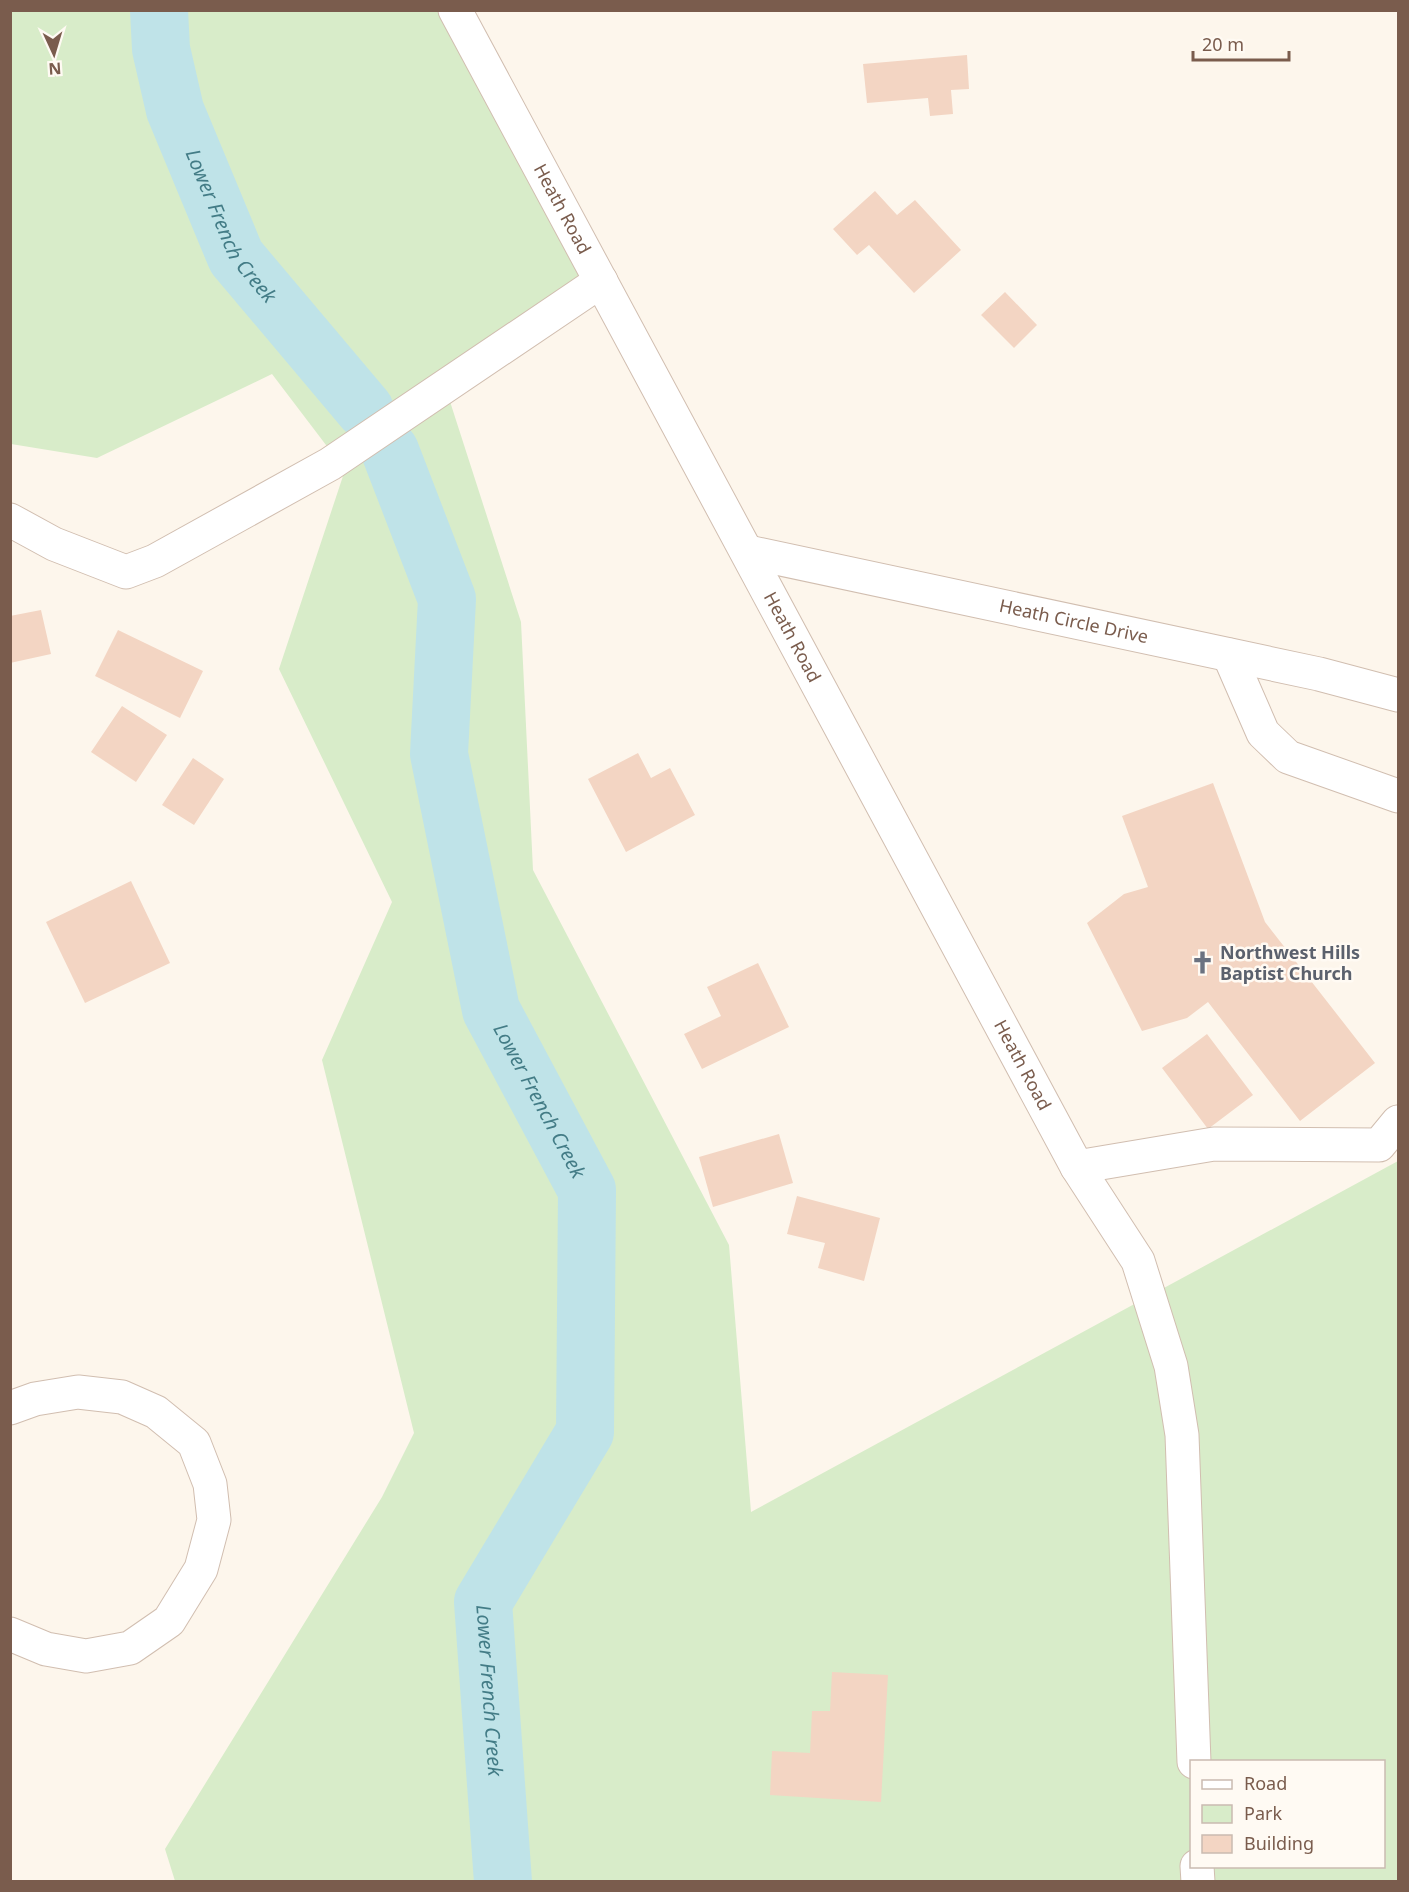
<svg xmlns="http://www.w3.org/2000/svg" width="1409" height="1892" font-family="'Noto Sans',sans-serif">
	<rect width="100%" height="100%" fill="#fdf6ec"/>
	<!-- green -->
	<path fill="#d8ecc9" fill-rule="evenodd" d="M10,11H455L601,280L445,386L521,622L533,870L729,1245L751,1512L1398,1161V1881H175L165,1849L382,1497L414,1433L322,1060L392,902L279,669L345,470L272,374L97,458L11,444ZM1192,1762H1384V1866H1192Z"/>
	<g fill="none" stroke-linecap="round" stroke-linejoin="round">
		<!-- river -->
		<g stroke="#bfe3e8" stroke-width="58">
			<path id="s1" d="M159,10L161,49L175,110L236,257L365,410"/>
			<path id="s2" d="M390,451L447,599L439,754L491,1010L587,1190L585,1432L483,1602L503,1882"/>
		</g>
	</g>
	<!-- building -->
	<path fill="#f3d5c3" d="M967,55L969,89L951,90L953,114L930,116L928,98L867,103L863,64Z
		M875,191L897,215L915,200L961,250L914,293L869,245L857,255L833,229Z
		M1005,292L1037,325L1014,348L981,315Z
		M41,610L51,654L10,663V616Z
		M118,630L203,671L180,718L95,676Z
		M122,706L167,735L136,782L91,752Z
		M638,753L651,778L670,768L695,815L626,852L588,779Z
		M193,758L224,779L194,825L162,805Z
		M1213,783L1265,922L1375,1063L1300,1121L1208,1002L1187,1018L1142,1031L1087,923L1124,894L1148,887L1122,816Z
		M131,881L170,963L85,1003L46,922Z
		M758,963L789,1027L702,1069L684,1034L721,1016L707,987Z
		M1207,1034L1253,1095L1208,1129L1162,1068Z
		M779,1134L793,1183L713,1207L699,1157Z
		M797,1196L880,1218L864,1281L818,1268L825,1243L787,1234Z
		M832,1672L888,1675L881,1802L770,1795L772,1751L810,1753L812,1711H830Z"/>
	<g fill="none" stroke-linecap="round" stroke-linejoin="round">
		<defs>
			<g id="minor">
				<path id="s3" d="M455,10L1077,1167L1138,1261L1171,1366L1182,1435L1194,1762"/>
				<path d="M10,520L54,544L126,572L155,561L330,464L601,281"/>
				<path id="s4" d="M748,552L1319,674L1398,695"/>
				<path d="M1229,655L1263,733L1288,757L1398,796"/>
				<path d="M1077,1167L1214,1144L1379,1145L1398,1122"/>
				<path d="M10,1408L35,1399L78,1392L122,1397L156,1412L194,1443L210,1484L214,1520L201,1569L169,1621L130,1648L86,1656L46,1649L10,1634"/>
				<path d="M1197,1866L1198,1882"/>
			</g>
		</defs>
		<!-- minor casing -->
		<use href="#minor" stroke="#d1beb0" stroke-width="35"/>
		<!-- minor -->
		<use href="#minor" stroke="#fff" stroke-width="33"/>
	</g>
	<!-- icons -->
	<defs>
		<symbol id="church-bare" viewBox="-9 -9 18 18"><path d="M-1.2-6h2.4v3.5h3.3v2.4h-3.3V6h-2.4V-.1h-3.3v-2.4h3.3Z" fill="#6b7280" stroke="#fffaf3" stroke-width="2.5" paint-order="stroke"/></symbol>
	</defs>
	<g fill-rule="evenodd">
		<use href="#church-bare" x="1186" y="946" width="33" height="33"/>
	</g>
	<g text-anchor="middle" stroke-width="5" stroke-linejoin="round" paint-order="stroke">
		<!-- street labels -->
		<g font-size="18" fill="#7a5c4d" stroke="#fffaf3">
			<text dy="6" stroke="none"><textPath href="#s3" startOffset="226">Heath Road</textPath></text>
			<text dy="6" stroke="none"><textPath href="#s4" startOffset="333">Heath Circle Drive</textPath></text>
			<text dy="6" stroke="none"><textPath href="#s3" startOffset="712">Heath Road</textPath></text>
			<text dy="6" stroke="none"><textPath href="#s3" startOffset="1198">Heath Road</textPath></text>
		</g>
		<!-- worship labels -->
		<g font-size="18" font-weight="bold" fill="#5b616d" stroke="#fffaf3" text-anchor="start">
			<text x="1220" y="959">Northwest Hills<tspan x="1220" dy="21">Baptist Church</tspan></text>
		</g>
		<!-- water labels -->
		<g font-size="20" font-style="italic" fill="#437c86" stroke="#fffaf3">
			<text dy="7" stroke="none"><textPath href="#s1" startOffset="231">Lower French Creek</textPath></text>
			<text dy="7" stroke="none"><textPath href="#s2" startOffset="678">Lower French Creek</textPath></text>
			<text dy="7" stroke="none"><textPath href="#s2" startOffset="1308">Lower French Creek</textPath></text>
		</g>
	</g>
	<!-- border -->
	<rect width="1409" height="1892" fill="none" stroke="#7a5c4d" stroke-width="24"/>
	<!-- legend -->
	<rect x="1190" y="1760" width="195" height="108" fill="#fffaf3" stroke="#cabbb1" stroke-width="1.5"/>
	<rect x="1202" y="1780" width="30" height="9" fill="#ffffff" stroke="#cabbb1" stroke-width="1.5"/>
	<text x="1244" y="1790" font-size="18" fill="#7a5c4d">Road</text>
	<rect x="1202" y="1805" width="30" height="18" fill="#d8ecc9" stroke="#cabbb1" stroke-width="1.5"/>
	<text x="1244" y="1820" font-size="18" fill="#7a5c4d">Park</text>
	<rect x="1202" y="1835" width="30" height="18" fill="#f3d5c3" stroke="#cabbb1" stroke-width="1.5"/>
	<text x="1244" y="1850" font-size="18" fill="#7a5c4d">Building</text>
	<!-- north arrow -->
	<g transform="translate(54 54) rotate(176)" stroke="#fffaf3" stroke-width="4.5" paint-order="stroke">
	<path d="M0-4.5L10 22L0 15L-10 22Z" fill="#7a5c4d"/>
	<text y="-9" font-size="16" font-weight="bold" text-anchor="middle" fill="#7a5c4d">N</text>
	</g>
	<!-- scale -->
	<path d="M1193 51v9h96v-9" fill="none" stroke="#7a5c4d" stroke-width="3"/>
	<text x="1202" y="51" font-size="18" fill="#7a5c4d" stroke="#fffaf3" stroke-width="4.5" paint-order="stroke">20 m</text>
</svg>
